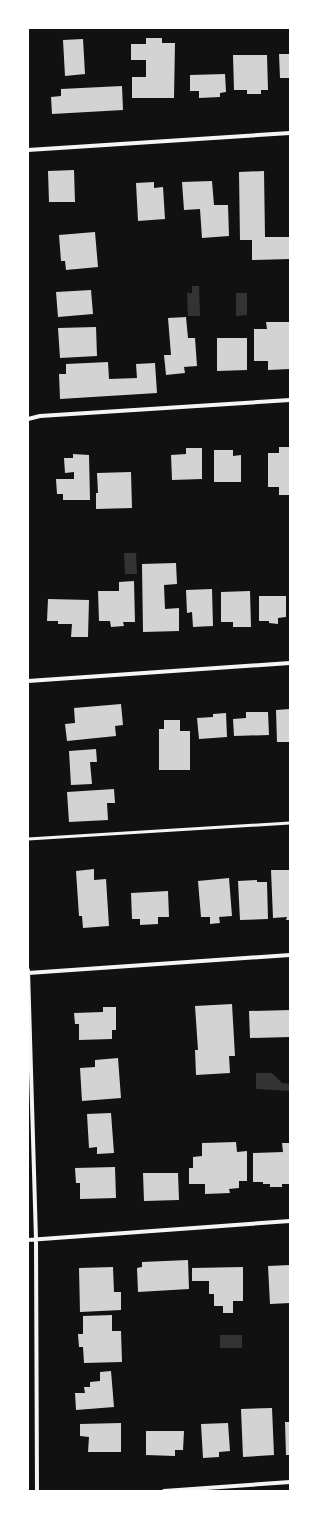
<svg xmlns="http://www.w3.org/2000/svg" width="318" height="1519" font-family="'Public Sans',sans-serif">
	<rect width="100%" height="100%" fill="#111"/>
	<!-- water -->
	<path fill="#333" d="M192,286H199L200,316H188L187,293H192Z
		M236,293H247V315L236,316Z
		M124,553H136L137,574H125Z
		M256,1073H272L282,1083L290,1084V1091L256,1089Z
		M220,1335H242V1348H220Z"/>
	<!-- building -->
	<path fill="#d3d3d3" d="M146,38H162V43H175L174,98H132V77H146V60H131V44H146Z
		M83,39L85,74L65,76L63,40Z
		M279,54H290V78H280Z
		M233,55H267L268,90H261V94H247V90H234Z
		M225,74L226,92L220,93V97L199,98V91H190V75Z
		M122,86L123,110L52,114L51,97L61,96V89Z
		M74,170L75,202H49L48,171Z
		M264,171L265,237H290V259L252,260V240H240L239,172Z
		M212,181L214,205H228L229,236L202,238L200,209L184,210L182,182Z
		M154,182V188L163,187L165,219L138,221L136,183Z
		M95,232L98,267L66,270L65,261H61L59,235Z
		M91,290L93,314L58,317L56,292Z
		M186,317L188,338H195L197,366L184,367L185,373L166,375L164,355H171L168,318Z
		M266,322H289L290,369L268,370V361H254V329H267Z
		M96,327L97,356L60,358L58,328Z
		M217,338H247V370L217,371Z
		M108,362L109,379L137,378L136,364L155,363L157,393L60,399L59,374H66V364Z
		M279,447H290V495H279V487H268V453H279Z
		M186,448H202V479L172,480L171,455L186,454Z
		M214,450H233V456L241,455V482H214Z
		M73,454L89,455L90,500H63V494H57L56,479H74V472L65,473L64,458H73Z
		M131,472L132,508L96,509V493H98L97,473Z
		M176,563L177,584L164,585L165,609L179,608V631L143,632L142,564Z
		M134,581L135,622H123L124,626L111,627L110,621H99L98,591H119V582Z
		M212,589L213,626L193,627L192,612L187,613L186,590Z
		M250,591L251,627H233V622H221V592Z
		M259,596H286V617L278,618V624L269,623V621H259Z
		M48,599L89,600L88,637H71L72,624H58V621H47Z
		M121,704L123,725L115,726L116,736L67,741L65,724L75,723L74,708Z
		M290,709V742H277L276,710Z
		M246,712H268L269,735L234,736L233,719L246,718Z
		M226,713L227,737L199,739L197,718L213,717V714Z
		M164,720H180V731H190V770H159V729H164Z
		M96,749L97,762H90L92,784L71,785L69,751Z
		M114,789L115,803H107L108,820L69,822L67,792Z
		M94,869V880L106,879L109,926L83,928L82,916H79L76,871Z
		M271,870H290V920H286L287,917L273,918Z
		M229,878L232,916L219,917L220,923L210,924V917H201L198,881Z
		M257,880V882H267L268,919L240,920L238,881Z
		M168,891L169,917H158V924L140,925V919H132L131,893Z
		M232,1004L235,1056H229L230,1073L196,1075L195,1050H198L195,1006Z
		M103,1007H116V1030H112V1039L79,1040V1024H75L74,1013L103,1012Z
		M290,1010V1037L250,1038L249,1011Z
		M118,1058L121,1098L82,1101L80,1068L95,1067V1060Z
		M111,1113L114,1153L97,1154V1147L89,1148L87,1114Z
		M236,1142L237,1152L247,1151V1181H239V1188L229,1189L230,1193L205,1194V1184H189V1168H193V1157L202,1156V1143Z
		M282,1143H290V1184H282V1187H270V1184H263V1182H253V1153L283,1152Z
		M115,1167L116,1198L80,1199V1183H76L75,1168Z
		M143,1173H178L179,1200L144,1201Z
		M188,1260L189,1289L138,1292L137,1268L142,1267V1262Z
		M290,1265V1303L270,1304L268,1266Z
		M113,1267L114,1292H121V1310L80,1312L79,1268Z
		M243,1267V1301H233V1313H223V1306H214V1294H209V1281H192V1268Z
		M112,1315V1331H121L122,1362L84,1363L83,1347H79L78,1334H83V1316Z
		M111,1371L114,1407L76,1410L75,1393H85L84,1387H90V1382L100,1381V1372Z
		M272,1408L274,1455L243,1457L241,1409Z
		M285,1422H290V1455H286Z
		M121,1423V1452H88L89,1437L80,1436V1424Z
		M228,1423L230,1451L219,1452V1457L203,1458L201,1424Z
		M146,1431H184L183,1450H175V1456L146,1455Z"/>
	<g fill="none" stroke-linecap="round" stroke-linejoin="round">
		<!-- service -->
		<path stroke="#f5f5f5" stroke-width="3" d="M28,839L290,823"/>
		<!-- minor -->
		<path stroke="#f5f5f5" stroke-width="4" d="M28,150L290,133
			M28,419L40,416L290,400
			M28,681L290,663
			M28,970L36,1239L37,1491
			M28,973L290,955
			M28,1240L290,1221
			M164,1491L290,1482"/>
	</g>
	<!-- border -->
	<rect width="318" height="1519" fill="none" stroke="#ffffff" stroke-width="58"/>
</svg>
